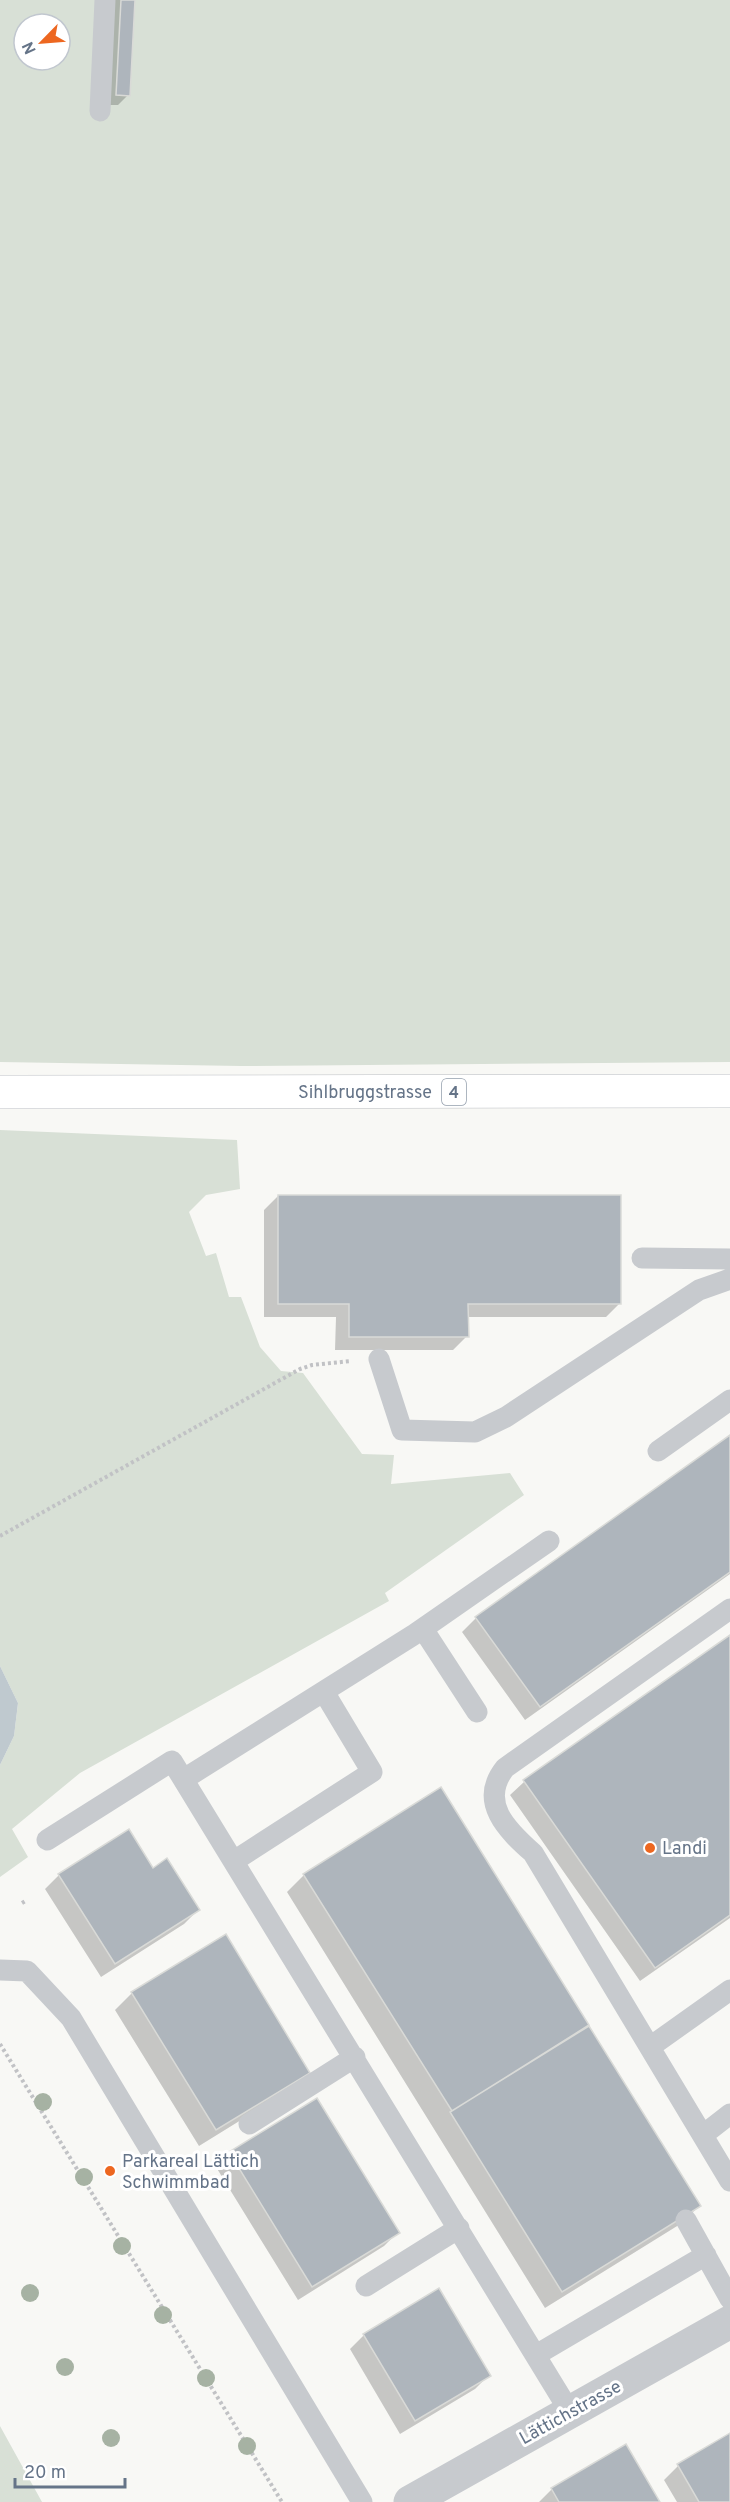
<svg xmlns="http://www.w3.org/2000/svg" width="730" height="2502" font-family="Overpass,sans-serif">
	<rect width="100%" height="100%" fill="#f8f8f5"/>
	<!-- green -->
	<path fill="#d8e0d6" fill-rule="evenodd" d="M0,0H730V1062L241,1066L0,1062ZM24,24H60V60H24Z
		M0,1130L237,1140L240,1189L206,1195L189,1212L206,1256L216,1253L229,1297H241L260,1347L281,1371L303,1373L362,1454L394,1455L391,1484L510,1473L524,1495L385,1593L389,1601L80,1773L12,1829L28,1857L0,1877V1765L14,1736L18,1703L0,1666Z
		M0,2426L42,2502H0Z"/>
	<!-- water -->
	<path fill="#bfc9cf" d="M0,1666L18,1703L14,1736L0,1765Z"/>
	<!-- shadow -->
	<path fill="#0003" d="M112,0H133L128,95L118,105H107Z
		M278,1196L620,1303L606,1317H467V1336L453,1350H335L336,1317H264V1210Z
		M730,1436V1574L525,1720L462,1632L476,1618Z
		M730,1637V1918L640,1981L510,1795L524,1782Z
		M440,1789L699,2206L682,2223L545,2308L287,1892L304,1875Z
		M153,1870L198,1910L184,1924L101,1977L45,1889L59,1875Z
		M132,1993L308,2072L291,2089L199,2146L115,2010Z
		M316,2100L398,2232L384,2246L298,2300L216,2167L230,2154Z
		M439,2291L489,2375L475,2389L400,2434L350,2349L364,2335Z
		M730,2435V2502H677L664,2480L678,2466Z
		M552,2489L658,2502H539Z"/>
	<!-- building -->
	<path fill="#aeb5bc" stroke="#d9dad7" stroke-width="1.5" d="M121,0H135L130,96L116,95Z
		M278,1195H621V1304H468L469,1337H349V1304H278Z
		M730,1435V1572L540,1707L475,1617Z
		M730,1635V1915L655,1968L523,1780Z
		M441,1787L589,2025L452,2111L303,1874Z
		M129,1829L153,1868L167,1858L200,1910L115,1964L58,1874Z
		M226,1934L310,2073L216,2130L131,1992Z
		M589,2026L701,2206L562,2292L450,2112Z
		M317,2098L400,2233L312,2287L229,2152Z
		M439,2288L491,2376L415,2421L363,2334Z
		M730,2433V2502H699L677,2464Z
		M626,2444L660,2502H559L551,2488Z"/>
	<g fill="none" stroke-linecap="round" stroke-linejoin="round">
		<defs>
			<path id="primary" d="M0,1092L730,1091"/>
		</defs>
		<!-- primary casing -->
		<use href="#primary" stroke="#babdc2" stroke-width="34"/>
		<!-- path -->
		<path stroke="#c1c2c5" stroke-width="4" stroke-dasharray="3 3" stroke-linecap="butt" d="M0,1536L300,1369L312,1365L351,1361
			M22,1903L27,1900
			M0,2044L282,2502"/>
		<!-- lane -->
		<path stroke="#c7cace" stroke-width="21" d="M100,111L105,0
			M642,1258L730,1259
			M379,1359L402,1430L475,1432L506,1417L699,1290L730,1279
			M658,1451L730,1400
			M730,1609L505,1768C478,1802 507,1830 533,1853L730,2181
			M423,1629L477,1712
			M184,1779L415,1634L549,1541
			M47,1840L172,1761L570,2412
			M234,1861L372,1772L324,1692
			M0,1970L27,1971L71,2018L362,2502
			M650,2047L730,1990
			M249,2124L355,2057
			M703,2135L730,2114
			M686,2220L730,2299
			M366,2286L459,2228
			M536,2355L706,2255"/>
		<!-- street -->
		<path stroke="#c7cace" stroke-width="33" d="M410,2502L730,2322"/>
		<!-- primary -->
		<use href="#primary" stroke="#fff" stroke-width="33"/>
	</g>
	<!-- trees -->
	<g fill="#a6b2a3">
		<circle cx="43" cy="2102" r="9"/>
		<circle cx="84" cy="2177" r="9"/>
		<circle cx="122" cy="2246" r="9"/>
		<circle cx="30" cy="2293" r="9"/>
		<circle cx="163" cy="2315" r="9"/>
		<circle cx="65" cy="2367" r="9"/>
		<circle cx="206" cy="2378" r="9"/>
		<circle cx="111" cy="2438" r="9"/>
		<circle cx="247" cy="2446" r="9"/>
	</g>
	<!-- markers -->
	<g fill="#ed6720" stroke="#fff" stroke-width="2">
		<circle cx="650" cy="1848" r="6"/>
		<circle cx="110" cy="2171" r="6"/>
	</g>
	<g text-anchor="middle" stroke-width="6" stroke-linejoin="round" paint-order="stroke">
		<!-- shield labels -->
		<rect fill="#fff" stroke="#939eac" stroke-width="1.5" x="442" y="1079" width="24" height="26" rx="4.5"/>
		<g font-size="16" font-weight="bold" fill="#657488">
			<text x="454" y="1098">4</text>
		</g>
		<!-- street labels -->
		<g font-size="18" fill="#657488" stroke="#fff">
			<text x="365" y="1098">Sihlbruggstrasse</text>
			<text transform="translate(570 2412) rotate(-29)" y="6">Lättichstrasse</text>
		</g>
		<!-- poi labels -->
		<g font-size="18" fill="#657488" stroke="#fff" text-anchor="start">
			<text x="662" y="1854">Landi</text>
			<text x="122" y="2167">Parkareal Lättich<tspan x="122" dy="21">Schwimmbad</tspan></text>
		</g>
	</g>
	<!-- north arrow -->
	<g transform="translate(42 42) rotate(245)"><circle r="28" fill="#ffffff" stroke="#c1c7cf" stroke-width="1.5"/>
	<path d="M0-4.5L10 22L0 15L-10 22Z" fill="#ed6720"/>
	<text y="-9" font-size="16" font-weight="bold" text-anchor="middle" fill="#657488">N</text>
	</g>
	<!-- scale -->
	<path d="M15 2478v9h110v-9" fill="none" stroke="#657488" stroke-width="3"/>
	<text x="24" y="2478" font-size="18" fill="#657488" stroke="#ffffff" stroke-width="4.5" paint-order="stroke">20 m</text>
</svg>
